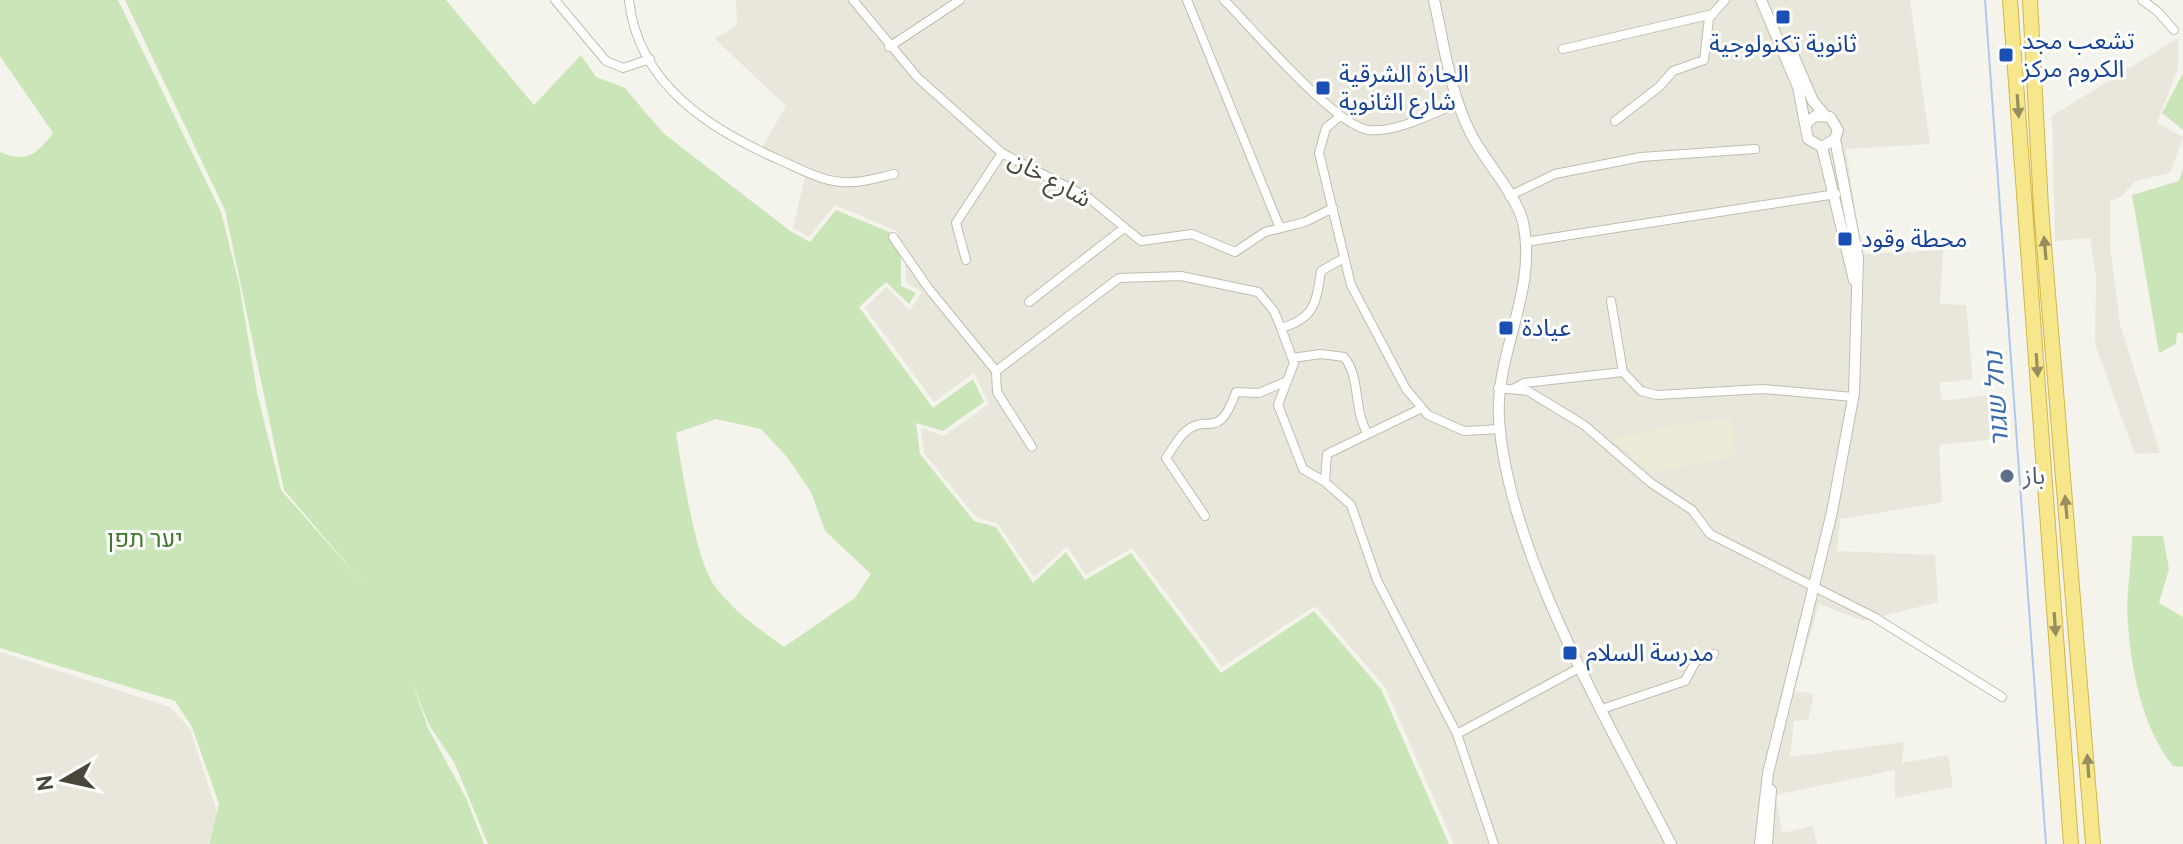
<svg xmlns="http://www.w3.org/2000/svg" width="2183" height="844" font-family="Overpass,'Noto Sans Arabic',Heebo,sans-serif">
	<rect width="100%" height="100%" fill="#f5f4ec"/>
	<!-- residential -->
	<path fill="#e9e6db" d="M736,0H1910L1930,144L1846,149L1862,254L1943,250L1940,304L1966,305L1973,379L1939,383L1942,401L1987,395L1997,439L1939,445L1942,502L1840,519L1837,551L1935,555L1938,602L1864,621L1819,604L1794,691L1814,694L1808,720L1794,721L1790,757L1904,742L1902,763L1948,755L1953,787L1895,798V770L1776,795L1782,833L1813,826L1817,844H1454L1385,687L1315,606L1222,667L1132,548L1086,575L1067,546L1034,577L998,524L976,517L924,453L921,428L944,436L989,404L974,373L934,402L865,308L886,287L910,310L922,292L906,283L905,253L897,231L835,205L809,237L793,228L805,177L761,149L786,106L715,39L737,25Z
		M2178,38V68L2157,123L2183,137L2170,173L2135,181L2121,197L2110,201V246L2120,324L2160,453L2135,454L2095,344L2096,277L2090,238L2055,241L2052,116Z
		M0,652L170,707L190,729L217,812L208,844H0Z"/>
	<!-- education -->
	<path fill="#edead7" d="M1732,419L1735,456L1652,473L1613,439L1686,423Z"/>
	<!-- green -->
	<path fill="#cae6b8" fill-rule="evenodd" d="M0,0H118L221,212L239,283L257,392L281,490L363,583L284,490L225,210L125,0H446L534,105L581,55L596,77L625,88L663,133L789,230L810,242L836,210L894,234L901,254V286L916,293L909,304L886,282L859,307L933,408L973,379L984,402L943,431L916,423L920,454L974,521L996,527L1033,583L1066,552L1085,580L1131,553L1221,673L1314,611L1381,689L1449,844H488L454,762L429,725L412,682L428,728L467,800L484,844H209L219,804L192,727L175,701L0,648V152C26,164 37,154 53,133L0,56ZM716,419L761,429L787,457L811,492L825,531L871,574L855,598L784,647C758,628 733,611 714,585C695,557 682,468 676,433Z
		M2183,73V130L2162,113Z
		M2183,169V333H2177L2176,344L2159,353L2132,195L2179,181Z
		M2132,536H2163L2169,569L2159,603L2183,617V767L2173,766C2143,729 2131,671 2128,624C2125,595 2132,565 2132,536Z"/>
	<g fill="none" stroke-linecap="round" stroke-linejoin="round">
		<!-- stream -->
		<path stroke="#adc9ed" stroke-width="2" d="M1985,0L2046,844"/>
		<defs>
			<path id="minor" d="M555,0L606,61L623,68L650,59
				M629,0C638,85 711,130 782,161C804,171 827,184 852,182C866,182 881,177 894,174
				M853,0L918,78L1002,153L1089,198L1141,241L1192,234L1235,252L1265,232L1305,222L1333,208
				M1187,0L1280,228
				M1224,0C1252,28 1335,126 1369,130C1397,133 1433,113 1458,103
				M2142,0L2157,11L2174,30
				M889,47L960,0
				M1563,49L1713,14
				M1339,117L1326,128L1319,153L1351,285L1406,389L1428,415L1464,431L1500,429
				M1615,121L1659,87L1673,71L1704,60L1709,18L1725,0
				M1509,196L1555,174L1641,157L1755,149
				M893,237L929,289L996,371
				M1525,242L1836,194
				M1344,258L1321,271C1316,303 1315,318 1281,328L1294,363L1278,405L1303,469L1325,482L1351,505L1377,580L1457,734L1494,844
				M966,260L956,223L1002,153
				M1611,301L1623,372
				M1029,302L1124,228
				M1292,358L1321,354L1344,357C1361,377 1353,411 1368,434
				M1498,388L1528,391L1584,425L1651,483L1692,510L1710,534L1874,617L2002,697
				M1513,389L1524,383L1623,372L1641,391L1657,395L1763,389L1853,397
				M1032,447L997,392L996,371L1119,278L1181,276L1258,292L1274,311L1281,328
				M1325,482L1327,454L1422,408
				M1205,516L1166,458C1172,450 1178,438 1185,432C1209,411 1217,444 1236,392L1259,393L1287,381
				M1602,709L1685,681L1696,661L1714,654
				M1457,734L1581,667"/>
			<path id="tertiary" d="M1434,0C1444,44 1450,93 1471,134C1483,158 1518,198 1523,222C1538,291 1495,352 1499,419C1508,554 1609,723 1671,844
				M1761,0L1798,87L1808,139L1822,147L1835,139L1838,130L1830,117L1815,116L1807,123
				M1794,57L1813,101L1825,115
				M1822,147L1854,280
				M1760,844L1768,773L1832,512L1854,393L1858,258L1835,139
				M1767,844L1771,790"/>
			<path id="trunk" d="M2010,0L2071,844
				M2030,0L2041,208L2093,844"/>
		</defs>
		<!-- minor casing -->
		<use href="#minor" stroke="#c0bdaf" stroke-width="10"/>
		<!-- tertiary casing -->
		<use href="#tertiary" stroke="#c0bdaf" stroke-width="12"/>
		<!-- trunk casing -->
		<use href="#trunk" stroke="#d4b647" stroke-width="16"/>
		<!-- minor -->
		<use href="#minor" stroke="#fff" stroke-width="8"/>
		<!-- tertiary -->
		<use href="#tertiary" stroke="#fff" stroke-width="10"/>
		<!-- trunk -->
		<use href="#trunk" stroke="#f6e68c" stroke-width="14"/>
	</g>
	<!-- one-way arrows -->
	<defs><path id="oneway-solid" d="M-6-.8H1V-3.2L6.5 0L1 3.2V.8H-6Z" transform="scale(2)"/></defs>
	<g fill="#978e5f">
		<use href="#oneway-solid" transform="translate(2018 106) rotate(86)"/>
		<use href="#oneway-solid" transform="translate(2045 248) rotate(-95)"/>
		<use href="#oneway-solid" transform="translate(2037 365) rotate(86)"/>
		<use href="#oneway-solid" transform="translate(2066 507) rotate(-95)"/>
		<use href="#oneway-solid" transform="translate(2055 624) rotate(86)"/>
		<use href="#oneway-solid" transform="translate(2088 766) rotate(-94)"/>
	</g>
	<!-- markers -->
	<g fill="#1a4fb4" stroke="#fff" stroke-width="3">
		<rect x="1775" y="9" width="16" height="16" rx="4"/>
		<rect x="1998" y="47" width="16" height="16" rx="4"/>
		<rect x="1315" y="80" width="16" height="16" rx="4"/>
		<rect x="1837" y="231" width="16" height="16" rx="4"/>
		<rect x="1498" y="320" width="16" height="16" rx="4"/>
		<rect x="1562" y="645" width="16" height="16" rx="4"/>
	</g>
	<circle fill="#5c6f8a" stroke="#fff" stroke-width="3" cx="2007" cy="476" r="8"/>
	<g text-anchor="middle" stroke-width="6" stroke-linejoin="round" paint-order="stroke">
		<!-- transit labels -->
		<g font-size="24" fill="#164399" stroke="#fff" text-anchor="start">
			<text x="2022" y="49">تشعب مجد<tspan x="2022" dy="28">الكروم مركز</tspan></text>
			<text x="1783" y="52" text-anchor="middle">ثانوية تكنولوجية</text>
			<text x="1339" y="82">الحارة الشرقية<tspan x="1339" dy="28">شارع الثانوية</tspan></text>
			<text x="1861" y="247">محطة وقود</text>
			<text x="1522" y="336">عيادة</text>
			<text x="1586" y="661">مدرسة السلام</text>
		</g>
		<!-- street labels -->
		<g font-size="24" fill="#49463a" stroke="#fff">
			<text transform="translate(1050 179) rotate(29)" y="8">شارع خان</text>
		</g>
		<!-- service labels -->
		<g font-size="24" fill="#4e5e75" stroke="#fff" text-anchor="start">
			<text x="2023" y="484">باز</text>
		</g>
		<!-- park labels -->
		<g font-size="24" fill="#407830" stroke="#fff">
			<text x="145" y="547">יער תפן</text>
		</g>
		<!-- water labels -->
		<g font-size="26" font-style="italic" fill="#386bb0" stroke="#fff">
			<text transform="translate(1996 399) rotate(-94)" y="9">נחל שגור</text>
		</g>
	</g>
	<!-- north arrow -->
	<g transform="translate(64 780) rotate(261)" stroke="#ffffff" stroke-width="6" paint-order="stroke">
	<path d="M0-6L14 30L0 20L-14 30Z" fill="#49463a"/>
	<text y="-12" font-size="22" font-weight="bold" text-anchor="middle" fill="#49463a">N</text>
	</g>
</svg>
